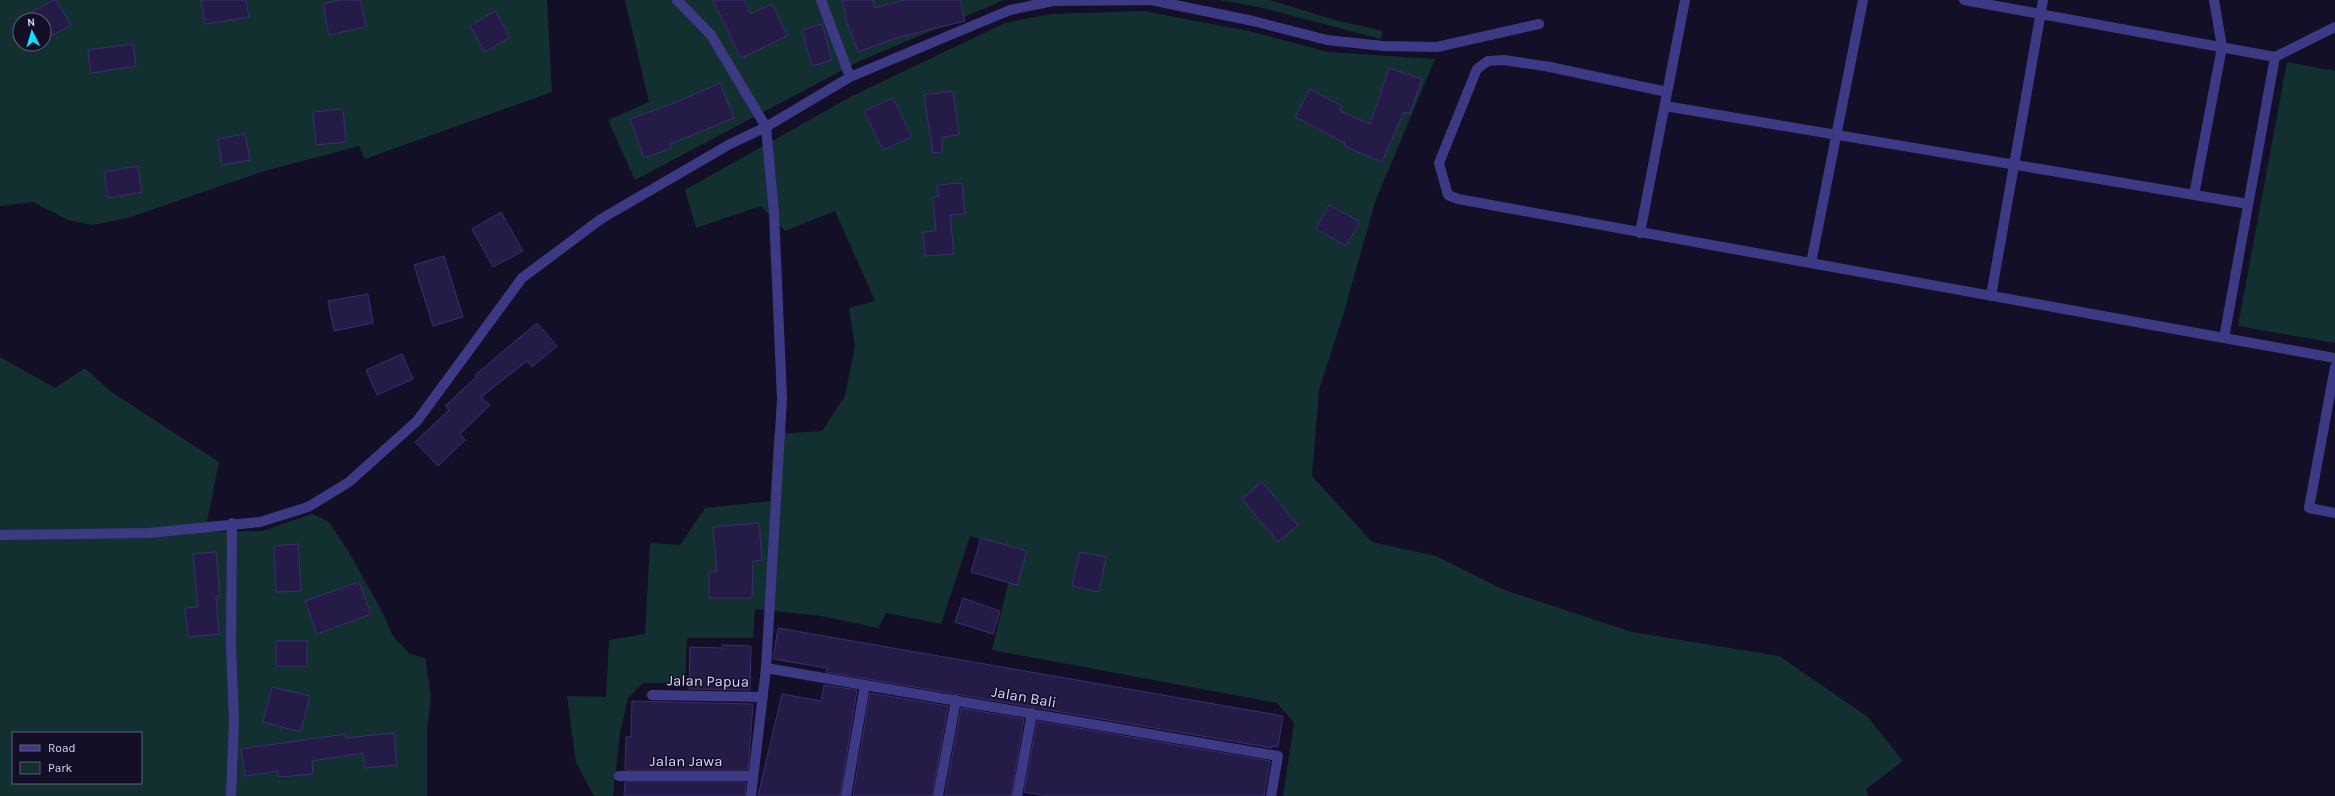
<svg xmlns="http://www.w3.org/2000/svg" width="2335" height="796" font-family="Karla,sans-serif">
	<rect width="100%" height="100%" fill="#130f26"/>
	<!-- green -->
	<path fill="#12302f" fill-rule="evenodd" d="M0,0H547L552,92L365,159L359,146L261,172L128,218L92,225L68,220L33,202L0,206ZM20,20H44V44H20Z
		M625,0H1004L860,61L635,180L608,120L649,102Z
		M1220,0H1270L1335,20L1383,31L1381,39L1258,7Z
		M1144,11L1253,32L1328,52L1435,59L1375,202L1342,319L1319,390L1312,476L1372,542L1436,556L1502,589L1632,632L1779,656L1868,717L1903,761L1866,789L1869,796H1283L1294,723L1277,703L992,650L1016,551L970,536L941,624L886,613L878,628L821,616L755,609L753,638H687L685,683H643L628,698L620,733L613,796H594L576,763L567,696L606,697L609,640L645,634L650,543L680,545L705,508L770,501L774,434L822,431L845,396L855,346L849,308L875,301L835,211L785,231L761,206L696,228L685,190L852,96L1005,23L1051,14Z
		M2287,62L2335,71V343L2238,326Z
		M0,357L55,388L85,368L110,391L219,462L205,532L262,531L312,514L328,521L348,551L381,609L393,636L410,654L425,658L431,696L427,730V796H0ZM13,733H141V783H13Z"/>
	<!-- building -->
	<path fill="#241b47" stroke="#3b2d73" d="M53,0H56L71,25L44,40V20H19Z
		M201,0H246L249,17L205,24Z
		M339,0H360L366,27L329,35L323,4Z
		M713,0H744L751,14L772,4L787,36L741,58Z
		M842,0H873L875,8L904,0H960L965,21L896,38L858,52L845,17H847Z
		M495,11L510,37L485,52L470,26Z
		M822,24L832,60L812,66L802,30Z
		M133,44L136,66L91,73L88,50Z
		M1389,68L1422,79L1410,114L1404,112L1382,162L1344,146L1345,143L1295,117L1310,89L1342,106L1340,111L1370,124Z
		M720,83L734,118L670,144L672,148L644,158L630,119L677,102Z
		M953,91L959,135L942,137V152L933,153L924,95Z
		M893,98L912,137L883,150L864,111Z
		M343,109L346,142L316,145L313,112Z
		M245,134L250,160L222,165L218,139Z
		M138,166L142,192L108,198L104,172Z
		M962,183L965,214L950,215L954,254L925,256L923,232L936,231L933,198L939,196L937,185Z
		M1329,205L1360,222L1346,246L1316,229Z
		M501,212L523,251L493,267L472,229Z
		M444,256L463,317L433,326L414,265Z
		M368,294L373,323L334,331L328,301Z
		M537,323L557,346L532,367L527,361L481,397L490,405L460,434L465,440L438,466L415,442L449,410L445,406L476,377L475,375Z
		M402,354L413,379L377,395L366,370Z
		M1262,482L1298,525L1278,542L1242,499Z
		M759,523L762,560L753,561L752,598H709V572H717L713,527Z
		M981,538L1027,551L1017,585L971,572Z
		M298,544L301,591L276,592L274,546Z
		M216,552L220,596H216L219,634L188,637L185,608L198,607L193,554Z
		M1080,552L1106,557L1099,592L1072,586Z
		M359,582L371,614L317,634L305,601Z
		M963,598L1000,611L993,634L955,622Z
		M778,628L1283,716L1278,747L1272,746V748L826,672L827,668L773,659Z
		M276,641H307V666H276Z
		M722,645L751,646L750,690L689,689L690,647L722,648Z
		M824,685L857,690L840,796H758L782,694L821,701Z
		M272,687L310,696L301,732L263,722Z
		M870,693L948,706L932,796H853Z
		M632,701L753,704L748,770H625L626,737H631Z
		M961,708L1024,719L1011,796H945Z
		M1037,721L1270,761L1264,796H1048L1024,792Z
		M394,733L397,765L365,768L363,753L312,761L313,774L278,777V771L245,776L241,749L346,734V738Z
		M625,782H746L745,796H624Z"/>
	<g fill="none" stroke-linecap="round" stroke-linejoin="round">
		<!-- minor -->
		<path stroke="#3d3a85" stroke-width="10" d="M821,0L850,77
			M1964,0L2275,57L2335,27
			M1667,92L1550,67L1504,60L1488,61L1477,69L1439,163L1448,195L1458,199L2224,338L2275,57
			M1665,106L2248,204
			M2194,195L2222,47L2214,0
			M1640,233L1685,0
			M1811,263L1863,0
			M1991,296L2043,0
			M2224,338L2335,358
			M2335,367L2309,508L2335,513
			M0,535L149,533L260,522L308,507L349,482L417,421L522,278L601,219L730,144L766,127L711,35L677,0
			M766,668L1278,756L1271,796
			M652,695L763,697
			M619,776H753
			M231,796L234,721L231,646L232,523
			M751,796L766,668L782,399L774,213L766,127L850,77L1010,10L1053,1L1151,0L1253,21L1327,40L1383,46L1437,47L1539,24
			M846,796L865,685
			M938,796L956,700
			M1017,796L1032,713"/>
	</g>
	<g text-anchor="middle" stroke-width="3" stroke-linejoin="round" paint-order="stroke">
		<!-- street labels -->
		<g font-size="15" fill="#d9d4ff" stroke="#130f26">
			<text transform="translate(708 681) rotate(1)" y="5">Jalan Papua</text>
			<text transform="translate(1024 697) rotate(10)" y="5">Jalan Bali</text>
			<text x="686" y="766">Jalan Jawa</text>
		</g>
	</g>
	<!-- legend -->
	<rect x="12" y="732" width="130" height="52" fill="#130f26" stroke="#625e7d"/>
	<rect x="20" y="745" width="20" height="6" fill="#3d3a85" stroke="#625e7d"/>
	<text x="48" y="752" font-size="12" fill="#d9d4ff">Road</text>
	<rect x="20" y="762" width="20" height="12" fill="#12302f" stroke="#625e7d"/>
	<text x="48" y="772" font-size="12" fill="#d9d4ff">Park</text>
	<!-- north arrow -->
	<g transform="translate(32 32) rotate(355)"><circle r="19" fill="#130f26" stroke="#625e7d"/>
	<path d="M0-3L7 15L0 10L-7 15Z" fill="#00e5ff"/>
	<text y="-6" font-size="11" font-weight="bold" text-anchor="middle" fill="#d9d4ff">N</text>
	</g>
</svg>
